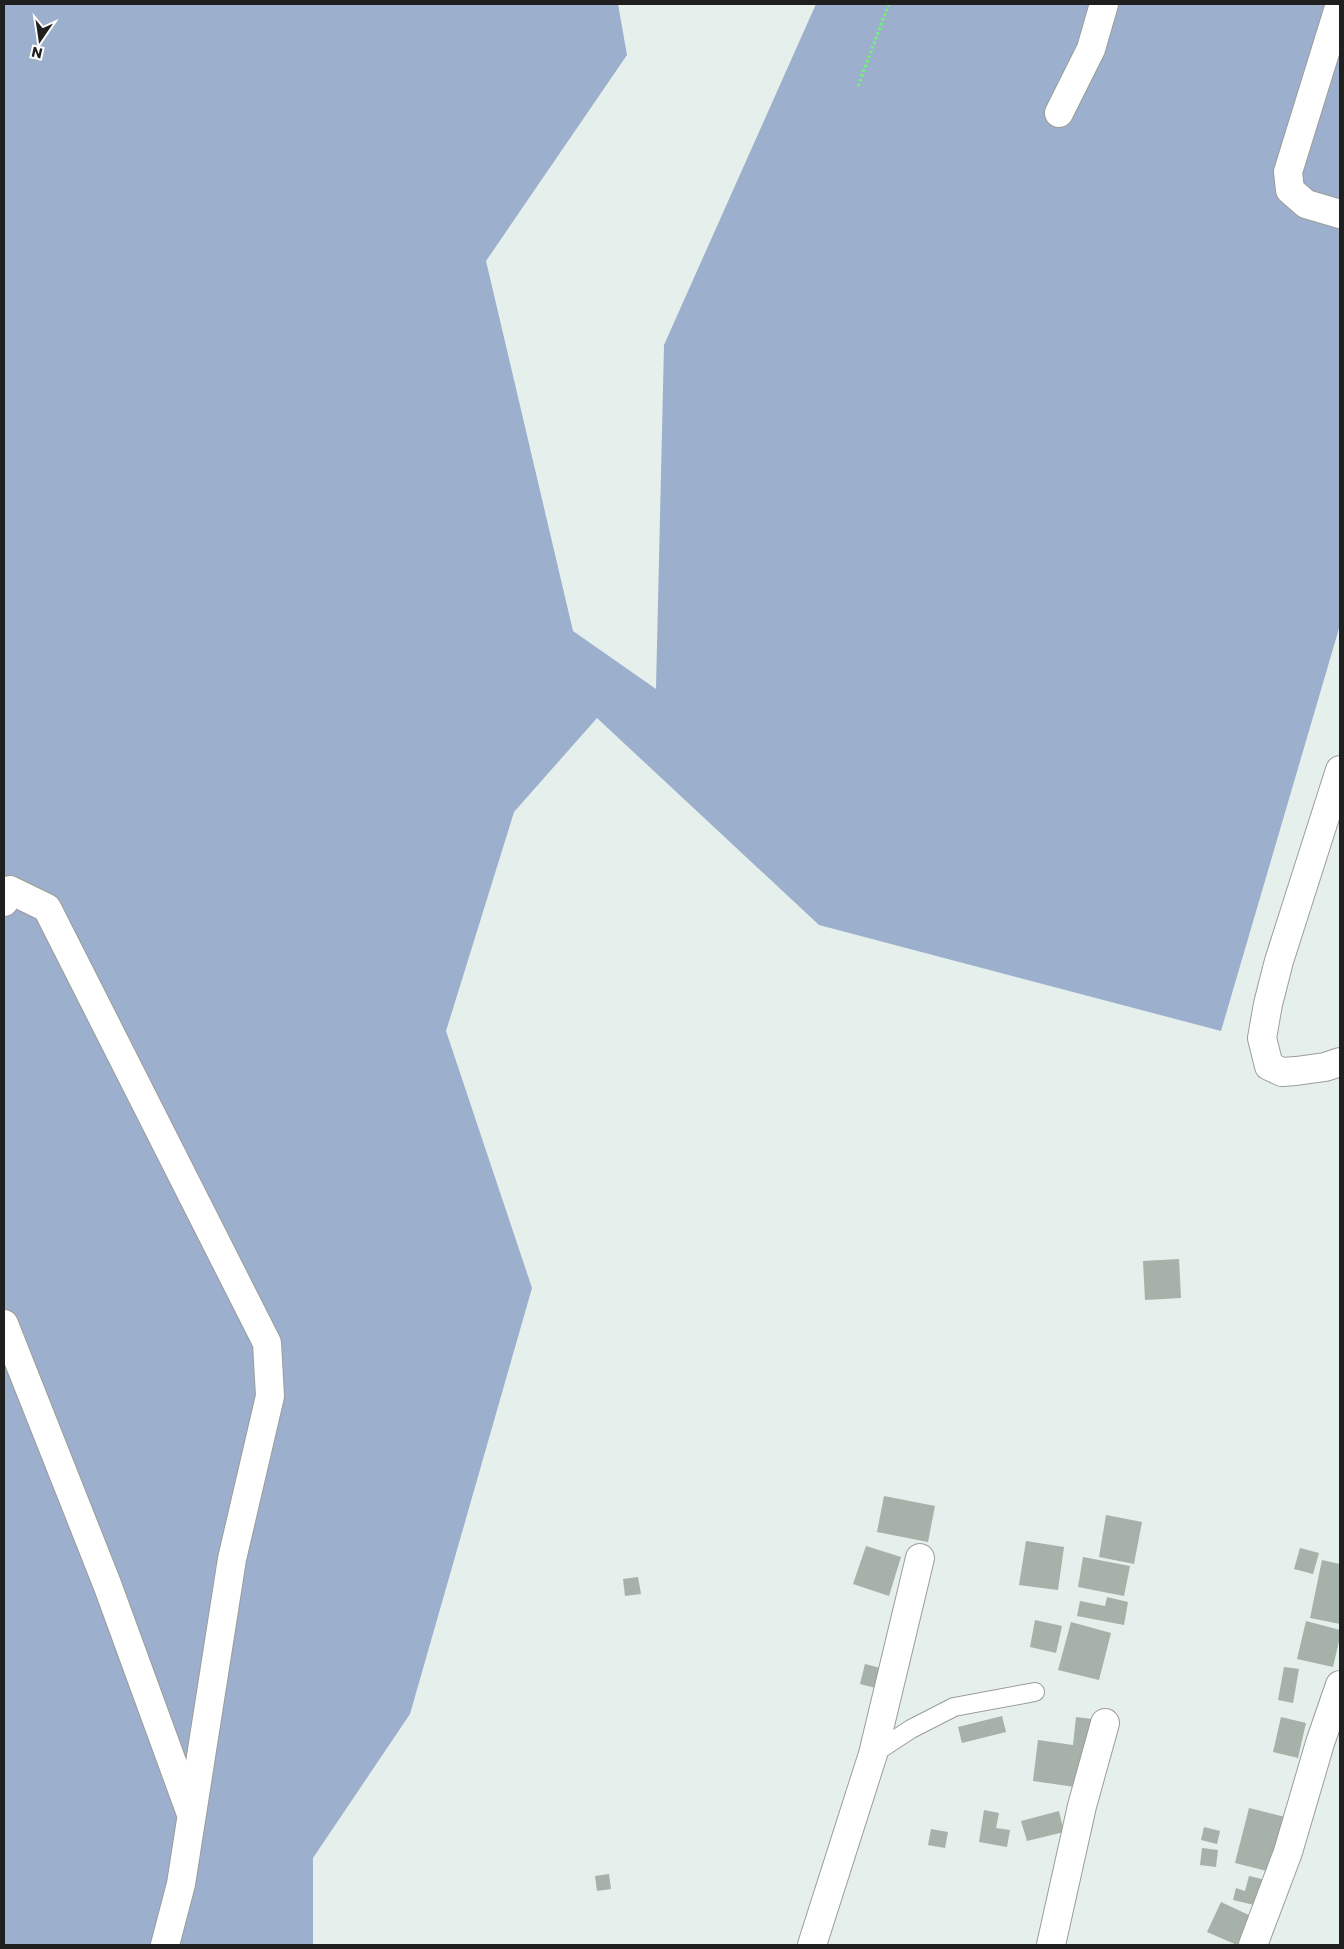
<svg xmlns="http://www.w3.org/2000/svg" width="1344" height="1949" font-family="Poppins,sans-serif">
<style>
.forest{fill:#9cafcd}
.building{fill:#a5b1a9}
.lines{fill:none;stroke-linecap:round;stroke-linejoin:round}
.lane-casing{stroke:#9c9c9c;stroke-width:20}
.street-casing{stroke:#9c9c9c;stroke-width:30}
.path{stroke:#71f471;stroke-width:3;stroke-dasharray:2.5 2.5;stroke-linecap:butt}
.lane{stroke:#fff;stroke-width:18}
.street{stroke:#fff;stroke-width:28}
</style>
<rect width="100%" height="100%" fill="#e5efeb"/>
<polygon class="forest" points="4,4 618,4 627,55 486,261 573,631 656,689 664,345 816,4 1340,4 1340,625 1221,1031 819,925 597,718 514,812 446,1031 532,1288 410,1714 313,1858 313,1945 4,1945"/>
<g class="building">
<polygon points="1179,1259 1181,1298 1145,1300 1143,1261"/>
<polygon points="884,1496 935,1506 928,1542 877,1532"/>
<polygon points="1106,1515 1142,1522 1134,1564 1099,1557"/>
<polygon points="1026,1541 1064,1547 1058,1590 1019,1585"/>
<polygon points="866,1546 901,1557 889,1596 853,1584"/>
<polygon points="1300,1548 1319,1553 1313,1574 1294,1569"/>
<polygon points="1083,1557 1130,1566 1124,1596 1078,1587"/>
<polygon points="1322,1560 1340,1564 1340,1624 1310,1618"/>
<polygon points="638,1577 641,1594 625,1596 623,1579"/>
<polygon points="1107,1597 1128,1602 1124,1625 1077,1616 1080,1601 1105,1606"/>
<polygon points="1035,1620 1062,1626 1056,1653 1030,1647"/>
<polygon points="1306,1621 1340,1630 1340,1637 1333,1667 1297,1659"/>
<polygon points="1071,1622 1111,1633 1099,1680 1058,1670"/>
<polygon points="865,1664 884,1669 880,1689 860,1684"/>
<polygon points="1284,1667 1299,1669 1293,1703 1278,1700"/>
<polygon points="1002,1716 1006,1732 962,1743 958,1727"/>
<polygon points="1076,1717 1092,1719 1075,1787 1033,1781 1038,1740 1073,1745"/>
<polygon points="1281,1717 1306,1723 1298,1758 1273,1752"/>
<polygon points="1249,1808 1289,1818 1275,1873 1235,1863"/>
<polygon points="984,1810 999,1813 996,1828 1010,1830 1007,1847 979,1842"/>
<polygon points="1059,1811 1064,1832 1027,1841 1021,1821"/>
<polygon points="1204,1827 1220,1831 1217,1844 1201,1840"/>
<polygon points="931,1829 948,1832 945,1848 928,1845"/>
<polygon points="1202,1848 1218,1850 1216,1867 1200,1865"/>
<polygon points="609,1874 611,1889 597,1891 595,1876"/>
<polygon points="1249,1876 1266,1880 1263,1897 1256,1896 1254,1905 1233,1900 1236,1888 1245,1891"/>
<polygon points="1221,1902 1251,1916 1237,1945 1207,1932"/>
</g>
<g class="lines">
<defs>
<polyline id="lane" points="873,1754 911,1729 954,1707 1035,1692"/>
<g id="street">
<polyline points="1340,4 1288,172 1290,190 1306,204 1340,214"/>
<polyline points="1059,113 1091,49 1104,4"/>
<polyline points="1340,770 1279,961 1268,1004 1262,1038 1269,1066 1282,1072 1296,1071 1325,1067 1340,1062"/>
<polyline points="4,902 10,890 47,908 267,1343 270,1396 232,1559 181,1884 165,1945"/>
<polyline points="4,1324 107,1584 191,1814"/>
<polyline points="812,1945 873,1754 920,1558"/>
<polyline points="1051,1945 1082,1806 1105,1723"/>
<polyline points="1253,1945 1288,1852 1320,1743 1340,1685"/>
</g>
</defs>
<use href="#lane" class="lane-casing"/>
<use href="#street" class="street-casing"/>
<polyline class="path" points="858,86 889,4"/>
<use href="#lane" class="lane"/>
<use href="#street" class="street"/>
</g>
<rect width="1344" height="1949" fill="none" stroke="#1f1f1f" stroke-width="10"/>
<g transform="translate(40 40) rotate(193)" stroke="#ffffff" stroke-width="4" paint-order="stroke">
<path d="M0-4L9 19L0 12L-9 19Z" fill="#1f1f1f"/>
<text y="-8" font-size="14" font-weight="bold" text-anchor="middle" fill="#1f1f1f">N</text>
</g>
</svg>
